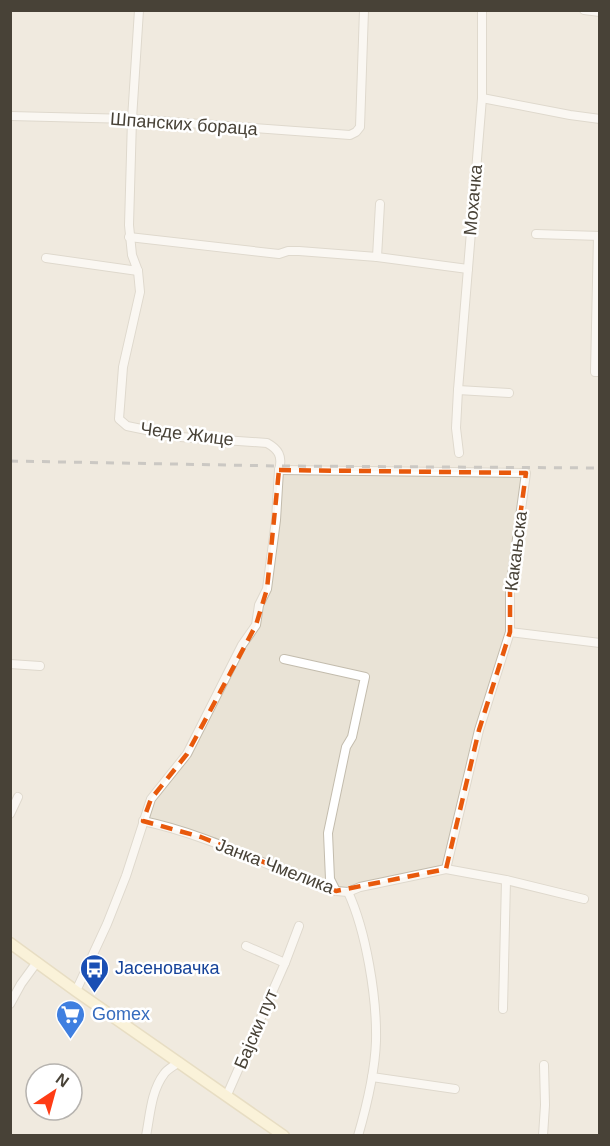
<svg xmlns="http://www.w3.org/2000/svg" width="610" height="1146" font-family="Helvetica,sans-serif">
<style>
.residential{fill:#e9e3d6;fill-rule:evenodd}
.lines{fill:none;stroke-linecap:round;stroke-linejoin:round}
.street-casing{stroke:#c3bcad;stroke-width:10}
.secondary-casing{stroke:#d6c697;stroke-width:13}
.street{stroke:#fff;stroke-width:8}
.secondary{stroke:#fff3c8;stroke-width:10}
.rail{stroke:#979797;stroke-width:3;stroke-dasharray:8 8;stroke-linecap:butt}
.marked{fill:none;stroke:#e8590c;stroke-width:4.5;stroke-dasharray:12 8;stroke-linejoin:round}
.labels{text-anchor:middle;stroke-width:5;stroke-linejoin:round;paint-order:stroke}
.street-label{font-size:18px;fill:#484237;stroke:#fff}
.transit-label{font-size:18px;fill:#164399;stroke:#fff;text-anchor:start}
.shop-label{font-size:18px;fill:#366cbe;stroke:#fff;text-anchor:start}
</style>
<rect width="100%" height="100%" fill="#f5f1e8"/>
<path class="residential" d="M10,11H599V1135H11ZM36,1074H72V1110H36Z"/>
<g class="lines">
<defs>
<g id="street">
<polyline points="584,10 600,12"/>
<polyline points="482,98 570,115 600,119"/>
<polyline points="10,116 132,119 350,135 356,132 360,127 364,10"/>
<polyline points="536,234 600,236"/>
<polyline points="598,236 595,372 600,372"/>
<polyline points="129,237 279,254 288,251 299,251 377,257 468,269"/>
<polyline points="377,257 380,204"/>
<polyline points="46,258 138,271"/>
<polyline points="458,390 509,393"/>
<polyline points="459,453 456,428 458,390 482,98 482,10"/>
<polyline points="279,470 526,473 510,590 510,632 479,730 446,869"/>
<polyline points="510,632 600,643"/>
<polyline points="284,659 365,677 352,737 346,747 328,833 330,879 336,891"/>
<polyline points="10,664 40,666"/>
<polyline points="10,814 18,797"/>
<path d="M143,821C211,835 271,869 336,891L348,892L360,887L446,869L506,880L584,899"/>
<path d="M348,892C366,931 377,997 376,1041C375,1072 367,1105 358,1136"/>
<polyline points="246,946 285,963"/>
<path d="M76,991L107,924L126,876L151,799L187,754L242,645L256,625L259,605L267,589L276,520L279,470C283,456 278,449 267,443L180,437L127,426L119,419L123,367L140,292L138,271L132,255L129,225L132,119L139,10"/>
<polyline points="10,1004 21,984 37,962"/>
<polyline points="503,1009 506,880"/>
<polyline points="372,1077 455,1089"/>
<polyline points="227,1095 285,963 299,926"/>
<path d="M146,1136C150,1116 151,1091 164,1074C167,1069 174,1066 179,1062"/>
<polyline points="543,1136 545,1105 544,1065"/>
</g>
<polyline id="secondary" points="10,943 76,991 284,1136"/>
</defs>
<use href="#street" class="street-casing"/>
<use href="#secondary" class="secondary-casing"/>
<use href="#street" class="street"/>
<use href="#secondary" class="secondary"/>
<polyline class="rail" points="10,461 280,466 600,468"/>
</g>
<path d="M0 0H610V1146H0ZM279,470L526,473L510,590V632L479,730L446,869L336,891L201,837L143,821L151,799L187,754L256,625L267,589Z" fill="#f5f1e8" fill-opacity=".55" fill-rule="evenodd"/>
<path class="marked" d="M279,470L526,473L510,590V632L479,730L446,869L336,891L201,837L143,821L151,799L187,754L256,625L267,589Z"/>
<defs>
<symbol id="bus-pin" viewBox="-11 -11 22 30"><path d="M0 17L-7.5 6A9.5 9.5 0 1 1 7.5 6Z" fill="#1a4fb4" stroke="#fff"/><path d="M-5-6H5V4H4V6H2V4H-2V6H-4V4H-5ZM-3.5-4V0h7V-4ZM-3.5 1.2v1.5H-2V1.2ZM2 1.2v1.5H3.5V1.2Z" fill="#fff"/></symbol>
<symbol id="supermarket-pin" viewBox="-11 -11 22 30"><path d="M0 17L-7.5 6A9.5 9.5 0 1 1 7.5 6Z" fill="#3f7fe0" stroke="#fff"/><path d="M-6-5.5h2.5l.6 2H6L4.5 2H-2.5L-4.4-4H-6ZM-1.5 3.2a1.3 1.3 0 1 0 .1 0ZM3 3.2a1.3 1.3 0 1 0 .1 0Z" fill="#fff"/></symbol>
</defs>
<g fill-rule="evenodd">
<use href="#bus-pin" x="78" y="952" width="33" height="45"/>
<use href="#supermarket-pin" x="54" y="998" width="33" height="45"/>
</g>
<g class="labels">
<g class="street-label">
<text transform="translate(184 124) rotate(4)" y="6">Шпанских бораца</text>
<text transform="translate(473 200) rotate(-85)" y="6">Мохачка</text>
<text transform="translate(187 434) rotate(7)" y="6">Чеде Жице</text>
<text transform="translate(516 551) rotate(-83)" y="6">Какањска</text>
<text transform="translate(275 866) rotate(21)" y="6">Јанка Чмелика</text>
<text transform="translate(256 1029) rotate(-67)" y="6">Бајски пут</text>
</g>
<g class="transit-label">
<text x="115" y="974">Јасеновачка</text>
</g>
<g class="shop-label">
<text x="92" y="1020">Gomex</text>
</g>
</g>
<rect width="610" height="1146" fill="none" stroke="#484237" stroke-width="24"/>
<g transform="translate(54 1092) rotate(36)"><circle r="28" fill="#ffffff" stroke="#b6b3af" stroke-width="1.5"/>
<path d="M0-4.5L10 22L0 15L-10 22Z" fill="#ff3c15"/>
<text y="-9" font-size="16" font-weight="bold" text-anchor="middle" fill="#484237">N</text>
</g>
</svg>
